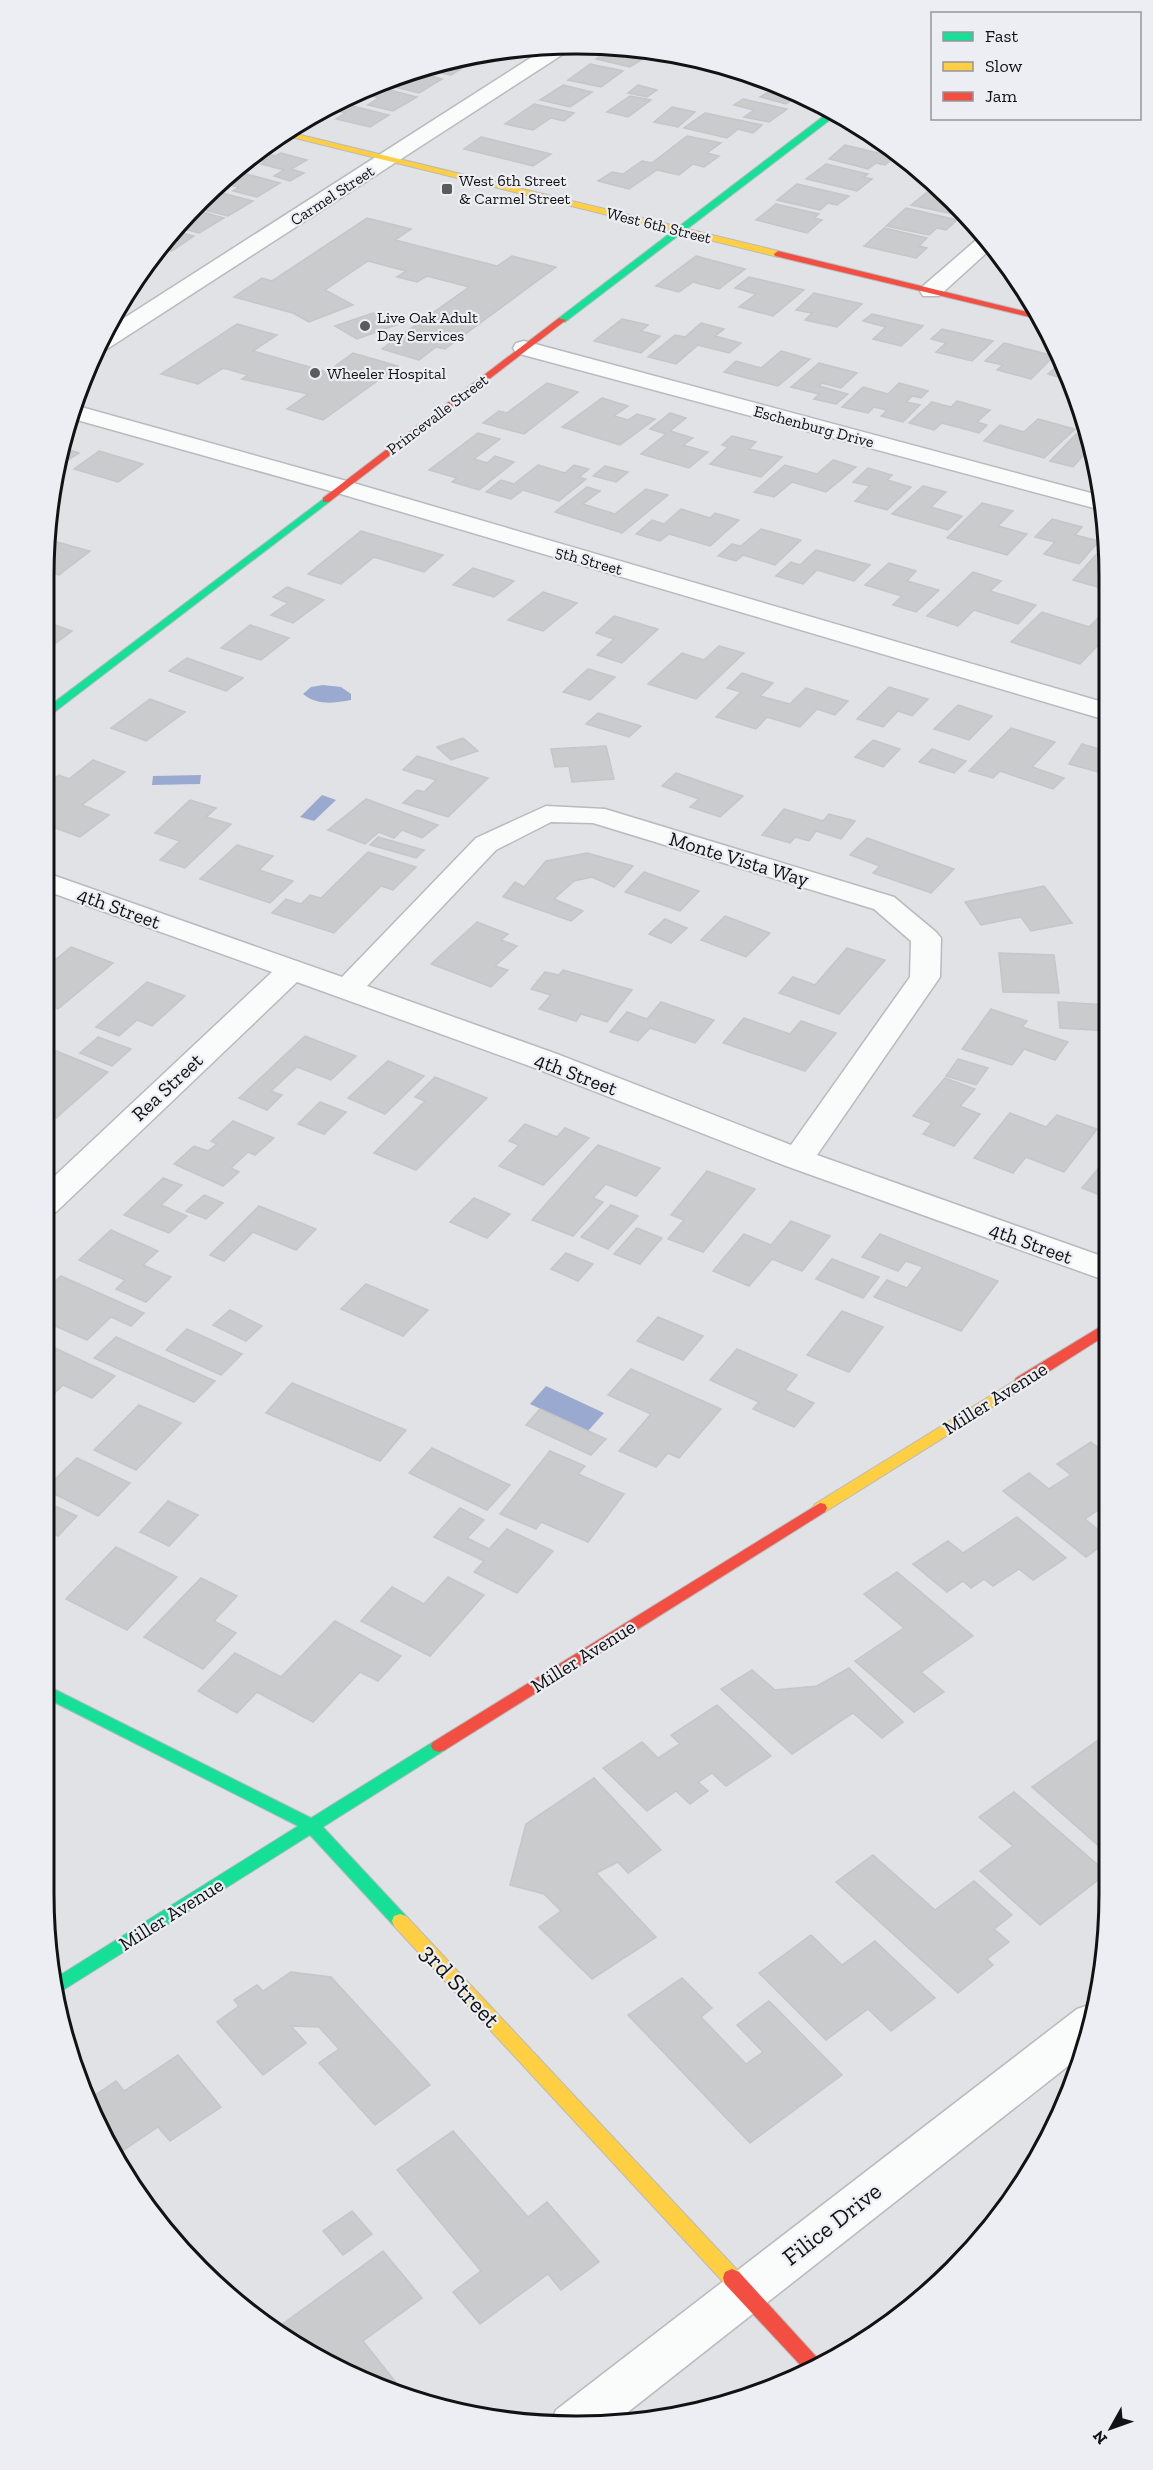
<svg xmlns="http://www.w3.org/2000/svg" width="1153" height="2470" font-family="'Zilla Slab',serif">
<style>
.water{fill:#9aa9cf}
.building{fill:#c9cbcd;stroke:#c4c6c8;stroke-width:1.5}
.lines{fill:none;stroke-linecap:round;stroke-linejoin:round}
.street-casing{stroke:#b9babd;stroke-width:3}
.fast-casing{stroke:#b9babd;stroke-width:2}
.slow-casing{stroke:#b9babd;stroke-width:2}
.jam-casing{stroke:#b9babd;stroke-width:2}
.street{fill:#fafbfb;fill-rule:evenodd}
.fast{fill:#16e098;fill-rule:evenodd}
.slow{fill:#ffcf43;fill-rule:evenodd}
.jam{fill:#f24e42;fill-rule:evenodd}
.poi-dot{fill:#5a5b5d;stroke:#eceef3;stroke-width:2}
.labels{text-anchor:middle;stroke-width:4.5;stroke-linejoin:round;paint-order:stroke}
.far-poi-label{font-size:16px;fill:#121214;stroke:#eceef3;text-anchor:start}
.far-street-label{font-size:16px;fill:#121214;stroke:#eceef3}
.street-label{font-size:20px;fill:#121214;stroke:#eceef3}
.near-street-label{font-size:24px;fill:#121214;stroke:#eceef3}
.rim{fill:none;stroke:#121214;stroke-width:3}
</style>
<rect width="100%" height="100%" fill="#e0e2e5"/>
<g class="water">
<path d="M323,685L341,687L351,694V700C334,703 318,706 303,694L311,687Z"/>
<polygon points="201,775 200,784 152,785 153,776"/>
<polygon points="322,795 336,800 314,821 300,817"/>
<polygon points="546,1386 604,1413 588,1431 530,1404"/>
</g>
<g class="building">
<polygon points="614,47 649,55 630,67 596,59"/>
<polygon points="459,58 474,61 451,75 423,69"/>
<polygon points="590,64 623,71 601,87 568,80"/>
<polygon points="419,73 442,79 419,93 395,87"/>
<polygon points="764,79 780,84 799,95 786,104 760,97 770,91 753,86"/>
<polygon points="563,85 592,92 570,107 540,100"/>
<polygon points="638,85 657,90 647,97 628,93"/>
<polygon points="378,87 417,97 393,111 368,105 379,98 366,94"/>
<polygon points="630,96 651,100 628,117 607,112"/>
<polygon points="743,99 787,109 769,122 744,117 754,110 734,105"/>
<polygon points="534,104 574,113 564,121 551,118 533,130 505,124"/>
<polygon points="348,105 389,115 370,127 336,119 345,113 338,111"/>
<polygon points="672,107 695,112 678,127 654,122"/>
<polygon points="705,113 762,125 753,133 738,129 727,138 684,128"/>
<polygon points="687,136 721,143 707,153 719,156 704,167 693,164 679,175 657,170 629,189 598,181 612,172 623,174 642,161 652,163"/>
<polygon points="481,137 551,154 533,166 464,149"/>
<polygon points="845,145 895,157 885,165 876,163 868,169 829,159"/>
<polygon points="258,151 275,156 281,153 307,160 291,169 304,173 290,181 274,176 284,170 261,164 265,162 251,158"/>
<polygon points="826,164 868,174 863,177 872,179 857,191 806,179"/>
<polygon points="246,174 280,183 257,197 233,191 239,187 229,185"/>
<polygon points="797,184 849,196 837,205 828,203 820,210 777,200"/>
<polygon points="931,189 938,190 963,216 911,205"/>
<polygon points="218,192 253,201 228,216 193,207 200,200 203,201"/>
<polygon points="776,204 819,214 814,218 822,220 807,233 756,220"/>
<polygon points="906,208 957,220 946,230 937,228 929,235 886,226"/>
<polygon points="192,209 224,218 199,233 177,227"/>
<polygon points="367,218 411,229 395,240 497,266 512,256 556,267 445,349 436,347 419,360 382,349 469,287 427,276 417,282 397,277 406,271 368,261 325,290 353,305 309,322 293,313 234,297 262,278 272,281"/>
<polygon points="884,228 927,238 919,246 927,248 916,258 864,246"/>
<polygon points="174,231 194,236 172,251 160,248"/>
<polygon points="696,256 745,269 719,289 693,282 679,292 656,286"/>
<polygon points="749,277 804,290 773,316 739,307 756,294 735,288"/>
<polygon points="814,293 862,304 837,327 805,320 812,313 796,310"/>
<polygon points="373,313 396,325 357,339 335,326"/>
<polygon points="872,314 923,326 901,346 873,339 886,327 863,321"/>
<polygon points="622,319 648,325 641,331 660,336 641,353 594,341"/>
<polygon points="701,323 724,329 715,336 741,343 729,353 698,345 676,364 648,357 675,335 685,337"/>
<polygon points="237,324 277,335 253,351 327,372 353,353 398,366 323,420 287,409 308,394 242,379 248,375 223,368 198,384 161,374"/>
<polygon points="942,329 993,341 972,361 936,352 946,343 931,339"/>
<polygon points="1004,343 1054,356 1031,379 997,370 1003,365 985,361"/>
<polygon points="781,351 810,359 778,386 724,372 736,361 761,368"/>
<polygon points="1063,361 1069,372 1071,381 1048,374"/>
<polygon points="819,363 857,373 841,388 822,383 819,386 848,394 836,404 814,399 819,394 791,387"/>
<polygon points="547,383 578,392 524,434 483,423 499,411 507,413"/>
<polygon points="899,383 928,391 921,398 912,396 906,402 920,405 903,422 881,416 887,410 874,407 868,413 842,407 863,387 888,394"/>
<polygon points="602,398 628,406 614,416 628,420 637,414 655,419 620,445 562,427"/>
<polygon points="957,401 990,410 977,422 987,425 979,433 942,423 934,430 909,423 932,402 951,407"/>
<polygon points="670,413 686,418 670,431 693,438 683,445 708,452 689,468 641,454 666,434 650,429"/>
<polygon points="1038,419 1075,429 1044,458 984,441 1000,425 1024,432"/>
<polygon points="478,433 500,439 474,459 487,463 495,456 514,462 479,490 452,482 457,478 429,470"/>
<polygon points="1076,434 1086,437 1090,452 1087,451 1073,467 1050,461"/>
<polygon points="732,436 756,442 749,449 782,457 761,477 710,464 728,447 722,445"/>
<polygon points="61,447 79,453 59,466 56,465"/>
<polygon points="99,451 143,464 118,482 74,469"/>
<polygon points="833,460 856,467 826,492 792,482 774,497 754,492 785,465 817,474"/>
<polygon points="538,465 565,473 574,465 589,469 579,477 586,479 559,501 523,490 511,499 486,492 501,480 514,484"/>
<polygon points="605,466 628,472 616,482 593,476"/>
<polygon points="868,468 892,475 887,480 911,487 887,510 855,501 870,486 853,482"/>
<polygon points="923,486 946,492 931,507 962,516 948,530 892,514"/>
<polygon points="587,487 600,491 583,504 615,514 646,489 668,495 622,533 555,512"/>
<polygon points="982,503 1013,511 998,526 1027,534 1007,555 947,538"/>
<polygon points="681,509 710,518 715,513 739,520 710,546 669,534 660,541 636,534 652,520 664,524"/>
<polygon points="1052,519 1082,527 1075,535 1099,541 1079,564 1044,554 1055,542 1035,537"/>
<polygon points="761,529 801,540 775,565 743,555 736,561 718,556 732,544 741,546"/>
<polygon points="361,531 443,555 424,572 374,557 341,584 308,574"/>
<polygon points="57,542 90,551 59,575 44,571 46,549"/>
<polygon points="1105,545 1105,584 1101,588 1073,580"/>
<polygon points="816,550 870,565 854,581 817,570 803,584 776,576 791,562 800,565"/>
<polygon points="889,563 916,571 907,581 939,590 916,612 893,605 902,596 865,585"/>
<polygon points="473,568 514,581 494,597 453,585"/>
<polygon points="973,572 1001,581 990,591 1036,605 1018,624 974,610 958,626 927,616"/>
<polygon points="287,587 324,600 293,623 271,615 288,603 273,597"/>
<polygon points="543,592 577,603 543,631 508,620"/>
<polygon points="1105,611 1105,642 1102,641 1080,664 1011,642 1042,612 1089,627"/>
<polygon points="614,616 658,629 622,663 597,655 614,639 596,633"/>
<polygon points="44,621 72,631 44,652"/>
<polygon points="250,625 289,638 261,660 221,648"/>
<polygon points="719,646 744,653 696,699 648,684 682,653 704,660"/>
<polygon points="187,658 243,678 226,691 169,671"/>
<polygon points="588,669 615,677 590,700 563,692"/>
<polygon points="742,673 773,683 760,696 790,704 806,688 848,701 835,715 817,709 800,727 767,717 756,729 716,717 741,692 727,688"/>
<polygon points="889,687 928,699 912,716 898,711 883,727 857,719"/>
<polygon points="150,699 185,712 146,741 111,728"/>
<polygon points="958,705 992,716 969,740 934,729"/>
<polygon points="598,713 641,726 629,737 586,724"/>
<polygon points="1011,728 1055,742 1032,767 1064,778 1053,789 1000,771 993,778 969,771"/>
<polygon points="463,738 478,751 451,760 437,747"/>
<polygon points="873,740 900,749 883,767 855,757"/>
<polygon points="1082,744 1106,751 1106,774 1069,764"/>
<polygon points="606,746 614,779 572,782 569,766 555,767 551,749"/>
<polygon points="932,749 966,761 954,773 919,762"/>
<polygon points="417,756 488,778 448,817 403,803 417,790 424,792 436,780 403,770"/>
<polygon points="93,760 125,772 82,805 109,815 80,837 44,824 44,786 59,775 69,779"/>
<polygon points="676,773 743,796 720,817 690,807 699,799 662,786"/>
<polygon points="366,799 438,825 422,838 402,830 394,838 379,832 365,844 328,830"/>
<polygon points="190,800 216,808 206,817 231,824 185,868 160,860 180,841 155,833"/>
<polygon points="784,809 823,821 829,814 855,821 841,839 816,831 809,841 795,837 790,843 762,835"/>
<polygon points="378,837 424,850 416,858 370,845"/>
<polygon points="867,838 954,869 931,893 873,873 880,866 850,855"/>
<polygon points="237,845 273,856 259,870 293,881 270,903 200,879"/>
<polygon points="368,852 416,867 393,890 381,886 334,933 272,913 286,899 301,904 310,895 321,898"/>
<polygon points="587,853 633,866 614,887 592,877 574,881 554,899 583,911 571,921 503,897 515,882 524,887 546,861"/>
<polygon points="644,872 699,891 680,911 625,892"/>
<polygon points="1044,886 1072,923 1031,931 1021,917 981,925 965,902"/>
<polygon points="725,916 770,933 746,957 701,940"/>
<polygon points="665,919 687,928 671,943 649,934"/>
<polygon points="477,922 508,934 501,940 517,946 495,966 508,970 491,987 431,964"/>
<polygon points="71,947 113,963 58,1009 44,1003 44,969"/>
<polygon points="847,948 885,960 839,1014 779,993 793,977 815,985"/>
<polygon points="999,953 1054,955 1059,993 1003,992"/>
<polygon points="563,970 632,990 607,1022 581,1014 576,1021 539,1009 551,995 531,989 545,972 559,975"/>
<polygon points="147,982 185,996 152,1026 137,1020 119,1036 96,1027"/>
<polygon points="661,1002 714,1020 695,1043 650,1028 638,1041 610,1032 627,1012 647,1019"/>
<polygon points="1058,1002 1107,1005 1107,1031 1060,1028"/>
<polygon points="991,1009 1027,1021 1022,1027 1068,1042 1055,1060 1024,1049 1012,1065 962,1049"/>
<polygon points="744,1018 790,1034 801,1021 836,1033 805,1071 723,1043"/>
<polygon points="305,1036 356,1056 331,1080 297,1067 271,1091 282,1095 267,1110 239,1098"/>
<polygon points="98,1037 131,1049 112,1066 80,1053"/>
<polygon points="44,1046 108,1072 56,1118 44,1112"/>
<polygon points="958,1059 988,1068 976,1085 946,1076"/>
<polygon points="388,1061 424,1076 385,1114 348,1098"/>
<polygon points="435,1077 487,1098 416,1170 374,1153 425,1101 415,1097"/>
<polygon points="945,1078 975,1089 960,1106 980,1114 954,1146 923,1134 932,1123 913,1116"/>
<polygon points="320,1102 346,1112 324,1134 298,1124"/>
<polygon points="1010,1113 1046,1127 1057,1115 1097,1129 1064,1172 1026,1157 1013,1173 974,1158"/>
<polygon points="233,1121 274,1138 255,1155 248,1152 231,1168 239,1172 223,1186 174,1164 194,1146 208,1151 217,1144 211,1141"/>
<polygon points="525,1124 557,1137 565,1128 589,1138 543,1185 499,1166 519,1145 509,1141"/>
<polygon points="598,1145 660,1168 636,1196 606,1184 593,1198 603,1202 573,1236 532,1220"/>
<polygon points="1107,1158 1107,1198 1082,1188"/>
<polygon points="707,1171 755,1189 703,1252 668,1239 684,1220 671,1215"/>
<polygon points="163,1178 182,1185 161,1205 187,1216 169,1233 124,1215"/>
<polygon points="204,1195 223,1203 206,1219 186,1211"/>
<polygon points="474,1198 510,1214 487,1238 450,1222"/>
<polygon points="611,1205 638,1216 608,1249 581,1237"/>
<polygon points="259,1206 316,1229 296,1250 253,1232 224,1261 210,1255"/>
<polygon points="791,1221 830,1236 802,1271 772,1259 749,1286 713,1271 744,1234 771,1245"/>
<polygon points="637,1228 662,1238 640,1264 614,1254"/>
<polygon points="111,1230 158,1251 143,1265 171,1277 146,1302 116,1289 125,1280 79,1260"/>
<polygon points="880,1234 998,1281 961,1331 874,1297 887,1280 907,1288 923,1267 906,1261 898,1271 862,1257"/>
<polygon points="566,1253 593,1264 578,1281 551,1269"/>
<polygon points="832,1259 879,1277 863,1298 816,1279"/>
<polygon points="61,1276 144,1313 131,1326 111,1317 87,1340 44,1321 44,1292"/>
<polygon points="366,1284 428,1310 403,1336 341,1309"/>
<polygon points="230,1310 262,1326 246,1341 213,1325"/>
<polygon points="842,1311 883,1327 849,1372 807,1355"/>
<polygon points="658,1317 703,1336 683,1360 637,1341"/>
<polygon points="187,1329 242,1354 221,1375 166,1350"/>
<polygon points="116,1337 215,1381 194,1402 94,1358"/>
<polygon points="44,1343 115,1376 92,1398 63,1385 44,1403"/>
<polygon points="737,1349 797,1375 785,1390 814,1403 794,1427 753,1409 759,1402 710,1380"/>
<polygon points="631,1369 721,1409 679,1458 668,1453 656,1467 619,1451 651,1414 608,1395"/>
<polygon points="292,1383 406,1430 380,1461 266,1413"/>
<polygon points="139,1405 181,1423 136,1470 94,1450"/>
<polygon points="540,1409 588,1431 606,1439 591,1455 526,1425"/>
<polygon points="1091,1442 1108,1455 1108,1480 1100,1486 1108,1493 1108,1503 1085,1519 1108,1538 1108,1541 1086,1557 1003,1491 1029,1473 1049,1489 1071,1475 1057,1464"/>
<polygon points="432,1448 510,1485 487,1510 409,1473"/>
<polygon points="550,1451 585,1466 578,1474 624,1494 588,1542 541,1522 536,1529 500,1514"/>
<polygon points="77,1458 130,1483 98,1516 45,1489"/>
<polygon points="44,1501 77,1516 58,1536 44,1529"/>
<polygon points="168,1501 198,1515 169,1546 140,1532"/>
<polygon points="460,1508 484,1520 467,1538 489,1549 507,1529 553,1551 517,1593 474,1572 484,1561 434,1537"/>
<polygon points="1017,1517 1066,1558 1033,1580 1019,1569 993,1586 984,1579 971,1588 963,1581 947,1592 913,1564 948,1541 963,1553"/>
<polygon points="116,1547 177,1577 127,1630 66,1599"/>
<polygon points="897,1572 973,1636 921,1672 944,1692 914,1712 855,1661 904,1628 864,1594"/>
<polygon points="448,1577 484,1595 430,1656 361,1621 392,1587 424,1604"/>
<polygon points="201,1578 237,1596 214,1621 236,1633 203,1669 144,1637"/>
<polygon points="335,1621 401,1656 378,1681 360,1672 313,1722 257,1692 237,1713 198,1691 235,1653 281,1677"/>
<polygon points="849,1668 903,1722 882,1738 853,1713 792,1754 721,1689 752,1670 775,1690 817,1686"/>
<polygon points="717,1705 771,1756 726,1786 712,1773 698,1782 708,1791 690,1804 676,1791 647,1811 603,1768 642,1742 658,1758 680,1744 671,1735"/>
<polygon points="1104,1736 1109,1740 1109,1855 1032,1787"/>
<polygon points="594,1778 661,1850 628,1873 618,1862 596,1873 656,1937 592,1979 539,1927 561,1911 544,1894 510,1885 526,1824"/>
<polygon points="1014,1792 1107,1873 1040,1925 980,1871 1013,1846 979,1817"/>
<polygon points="873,1855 935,1910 974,1881 1012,1915 994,1929 1009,1942 987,1959 993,1965 958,1993 836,1882"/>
<polygon points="811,1935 842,1965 875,1941 935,1998 891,2031 868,2009 826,2040 759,1973"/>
<polygon points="291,1972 331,1977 430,2085 375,2125 319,2063 339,2049 319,2027 291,2026 306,2043 263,2075 217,2022 239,2006 234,2000 257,1985 263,1991"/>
<polygon points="682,1978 712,2008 701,2017 746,2064 763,2052 737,2025 769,2001 842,2075 750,2143 628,2015"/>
<polygon points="178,2055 221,2107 170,2141 158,2127 115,2156 88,2100 116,2081 124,2091"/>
<polygon points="453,2131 528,2217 547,2202 599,2262 561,2290 548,2274 480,2324 453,2292 481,2271 397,2170"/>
<polygon points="352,2211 372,2234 343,2255 323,2231"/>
<polygon points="383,2251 422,2298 363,2341 402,2390 310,2355 277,2328"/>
</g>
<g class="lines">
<defs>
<g id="street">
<polygon points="573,44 571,49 107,349 96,350 107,329 549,46"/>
<polygon points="982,235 994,246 939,296 923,296 920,291 923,286"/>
<polygon points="524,341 1102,496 1105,511 516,353 513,348 516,343"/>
<polygon points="74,405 350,482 1106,703 1106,720 334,492 70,418"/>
<path d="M546,806L605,809L894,897L936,932L941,938L940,977L817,1155L1107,1258V1281L786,1166L535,1068L297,982L56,1212L44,1215V1186L272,972L44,890V872L342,977L476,838ZM551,822L593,823L874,909L911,941L910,977L791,1145L557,1054L367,986L496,850Z"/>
<polygon points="1092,2004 1097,2005 1082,2055 614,2423 576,2426 550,2424 556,2410 1077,2009"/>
</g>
<g id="fast">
<polygon points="829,112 835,116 565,322 559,322 559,318"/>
<polygon points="326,497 331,500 329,502 48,717 44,718 44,710"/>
<polygon points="44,1684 311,1818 433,1742 439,1740 445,1742 447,1746 445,1750 323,1827 406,1916 408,1921 406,1926 400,1928 394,1926 310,1835 60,1992 57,1977 298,1826 44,1697"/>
</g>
<g id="slow">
<polygon points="284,131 778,251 782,254 778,257 279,134"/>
<polygon points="1021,1377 1026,1378 1028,1382 1026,1386 825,1512 815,1512 813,1508 815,1504"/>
<polygon points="400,1914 406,1916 739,2272 741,2278 739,2284 732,2287 725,2284 394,1926 392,1921 394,1916"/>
</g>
<g id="jam">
<polygon points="778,251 1035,314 1038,319 775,256 774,254"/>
<polygon points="559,318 566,320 329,502 323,502 323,498"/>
<polygon points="1108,1322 1108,1334 1026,1386 1016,1386 1014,1382 1016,1378"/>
<polygon points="820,1503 825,1504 827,1508 825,1512 445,1750 439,1752 433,1750 431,1746 433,1742"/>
<polygon points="732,2269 739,2272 822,2363 805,2370 725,2284 723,2278 725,2272"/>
</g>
</defs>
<use href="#street" class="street-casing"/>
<use href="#fast" class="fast-casing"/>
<use href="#slow" class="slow-casing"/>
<use href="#jam" class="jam-casing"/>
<use href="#street" class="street"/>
<use href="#fast" class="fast"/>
<use href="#slow" class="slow"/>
<use href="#jam" class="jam"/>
</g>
<g class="poi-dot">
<rect x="441" y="183" width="12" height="12" rx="3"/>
<circle cx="365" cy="326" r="6"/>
<circle cx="315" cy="373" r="6"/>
</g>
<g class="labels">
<g class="far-poi-label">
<text x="459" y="186">West 6th Street<tspan x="459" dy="18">&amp; Carmel Street</tspan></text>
<text x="377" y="323">Live Oak Adult<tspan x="377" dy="18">Day Services</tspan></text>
<text x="327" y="379">Wheeler Hospital</text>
</g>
<g class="far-street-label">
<text transform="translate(332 195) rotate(-33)" y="6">Carmel Street</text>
<text transform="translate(659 225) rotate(14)" y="6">West 6th Street</text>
<text transform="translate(437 414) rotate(-37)" y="6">Princevalle Street</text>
<text transform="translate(814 426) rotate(15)" y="6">Eschenburg Drive</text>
<text transform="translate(589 560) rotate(16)" y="6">5th Street</text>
</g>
<g class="street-label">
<text transform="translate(739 859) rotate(17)" y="7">Monte Vista Way</text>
<text transform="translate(119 908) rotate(20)" y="7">4th Street</text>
<text transform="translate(576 1074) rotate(21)" y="7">4th Street</text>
<text transform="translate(167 1087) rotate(-43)" y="7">Rea Street</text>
<text transform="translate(1031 1243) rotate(20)" y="7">4th Street</text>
<text transform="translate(995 1398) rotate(-32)" y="7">Miller Avenue</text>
<text transform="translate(583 1656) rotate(-32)" y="7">Miller Avenue</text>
<text transform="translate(171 1914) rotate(-32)" y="7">Miller Avenue</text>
</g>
<g class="near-street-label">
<text transform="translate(460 1986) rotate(47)" y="8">3rd Street</text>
<text transform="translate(832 2224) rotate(-38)" y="8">Filice Drive</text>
</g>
</g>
<path d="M0 0H1153V2470H0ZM576 54H577A522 522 0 0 1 1099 576V1894A522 522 0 0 1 577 2416H576A522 522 0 0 1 54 1894V576A522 522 0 0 1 576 54Z" fill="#eceef3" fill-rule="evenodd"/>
<path class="rim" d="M576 54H577A522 522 0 0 1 1099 576V1894A522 522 0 0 1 577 2416H576A522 522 0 0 1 54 1894V576A522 522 0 0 1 576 54Z"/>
<rect x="931" y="12" width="210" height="108" fill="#eceef3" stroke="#95969a" stroke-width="1.5"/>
<rect x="943" y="32" width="30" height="9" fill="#16e098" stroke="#95969a" stroke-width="1.5"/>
<text x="985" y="42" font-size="18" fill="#121214">Fast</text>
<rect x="943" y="62" width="30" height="9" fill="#ffcf43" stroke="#95969a" stroke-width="1.5"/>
<text x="985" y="72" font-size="18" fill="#121214">Slow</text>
<rect x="943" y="92" width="30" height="9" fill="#f24e42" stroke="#95969a" stroke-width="1.5"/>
<text x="985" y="102" font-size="18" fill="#121214">Jam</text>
<g transform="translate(1111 2428) rotate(230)" stroke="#eceef3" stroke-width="4.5" paint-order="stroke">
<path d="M0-4.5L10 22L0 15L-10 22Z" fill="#121214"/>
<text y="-9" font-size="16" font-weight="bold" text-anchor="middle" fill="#121214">N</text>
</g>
</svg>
